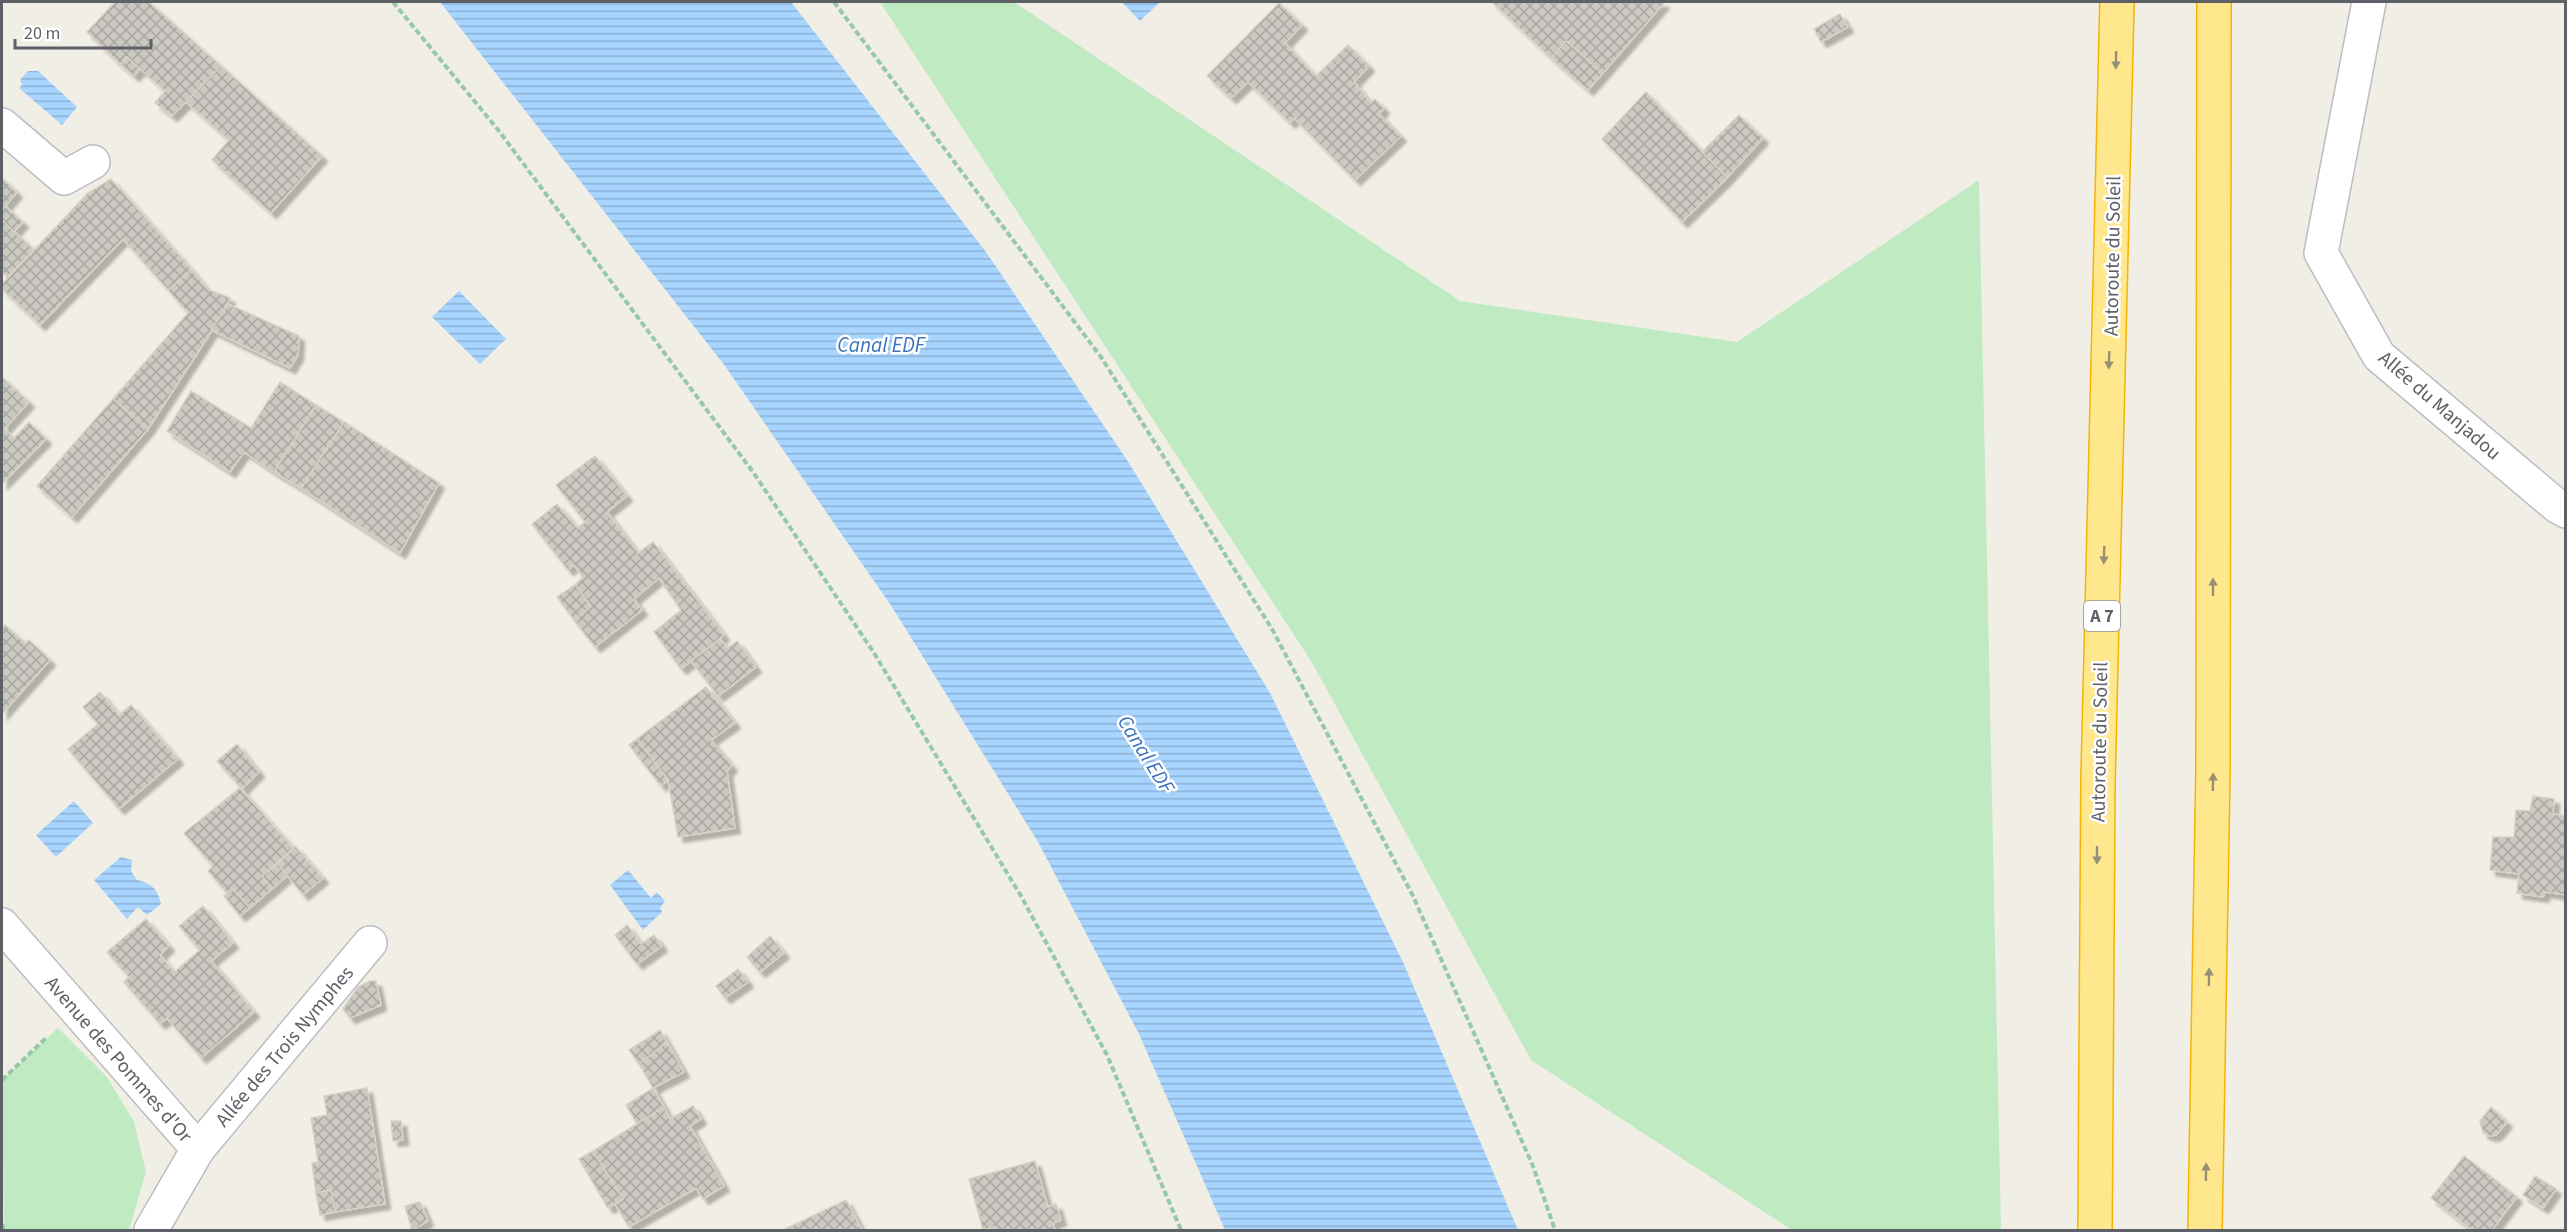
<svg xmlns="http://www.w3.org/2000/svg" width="2567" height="1232" font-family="'Source Sans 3',sans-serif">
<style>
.grass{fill:#c0eac2}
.water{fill:url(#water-rules)}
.building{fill:url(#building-cross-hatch);stroke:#d6d1c3;stroke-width:1.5;filter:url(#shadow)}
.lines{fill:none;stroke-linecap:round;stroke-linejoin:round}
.street-casing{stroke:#babdc2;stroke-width:36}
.highway-casing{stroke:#f6b400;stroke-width:36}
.path{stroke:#97c9a8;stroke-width:4;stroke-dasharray:6 3;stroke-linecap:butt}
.street{stroke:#fff;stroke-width:33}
.highway{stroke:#ffe78e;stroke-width:33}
.oneway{fill:#969075}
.labels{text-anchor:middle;stroke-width:5;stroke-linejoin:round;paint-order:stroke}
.shield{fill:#fff;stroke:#8e9095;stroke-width:1.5}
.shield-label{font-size:18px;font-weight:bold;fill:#5d6167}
.street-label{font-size:20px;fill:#5d6167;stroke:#fff}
.water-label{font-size:21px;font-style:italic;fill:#3a72bb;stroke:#fff}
</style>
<defs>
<pattern id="water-rules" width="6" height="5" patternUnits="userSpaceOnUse" patternTransform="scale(1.5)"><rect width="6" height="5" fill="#a7d5ff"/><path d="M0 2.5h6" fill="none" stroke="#8bb0d2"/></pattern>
<pattern id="building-cross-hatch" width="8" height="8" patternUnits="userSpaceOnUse" patternTransform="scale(1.5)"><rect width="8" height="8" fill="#ccc9c2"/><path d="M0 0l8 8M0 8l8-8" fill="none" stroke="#a9a7a1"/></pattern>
<filter id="shadow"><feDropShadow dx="5.5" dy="5.5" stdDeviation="1.5" flood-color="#0004"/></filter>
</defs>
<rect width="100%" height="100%" fill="#f1efe5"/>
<g class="grass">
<polygon points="880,2 1014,2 1460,301 1737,342 1979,180 2001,1230 1792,1230 1531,1060 1311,661"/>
<polygon points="58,1028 107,1077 134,1122 146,1172 129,1230 4,1230 2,1080"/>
</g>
<g class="water">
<polygon points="440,2 791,2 986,252 1129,463 1270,693 1403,962 1518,1230 1225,1230 1139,1034 1038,842 892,607 725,366"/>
<polygon points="1122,2 1160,2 1140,21"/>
<polygon points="28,71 38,71 77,107 62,125 19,88 22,85 20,80"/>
<polygon points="459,291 506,339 480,364 432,317"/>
<polygon points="74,801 93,823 56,857 36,835"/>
<path d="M121,857L132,860L131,871L137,880C151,883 158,889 161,904L147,915L138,907L127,919L94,880Z"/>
<polygon points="628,870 651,898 657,892 665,901 660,908 662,912 643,930 610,885"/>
</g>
<g class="building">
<polygon points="115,2 149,2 221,66 172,116 155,103 165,91 127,57 121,65 87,32"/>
<polygon points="1492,2 1662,2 1664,3 1603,73 1566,41 1551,58"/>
<polygon points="1279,3 1302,25 1285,43 1316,76 1348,45 1369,66 1354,82 1371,103 1375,99 1384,108 1379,114 1401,136 1355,180 1294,118 1290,123 1248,82 1231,98 1207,76"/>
<polygon points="1840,14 1848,27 1821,42 1814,29"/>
<polygon points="1566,41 1603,73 1588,90 1551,58"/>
<polygon points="127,57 140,69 134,76 121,65"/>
<polygon points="221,66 322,156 271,213 212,160 229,140 186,102"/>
<polygon points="1646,92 1727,178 1682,222 1602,139"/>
<polygon points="1739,115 1763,138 1727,178 1702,152"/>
<polygon points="2,178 17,192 2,210"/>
<polygon points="111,179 192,270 168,290 123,239 40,325 2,289 2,284 88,193"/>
<polygon points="5,206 23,222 14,232 2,220 2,210"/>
<polygon points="2,220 34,250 7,277 2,272"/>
<polygon points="192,270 207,289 230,298 217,323 148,429 113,399 188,313 168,290"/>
<polygon points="228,304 299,336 298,355 290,368 211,330"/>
<polygon points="2,377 29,402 4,429 14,438 29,422 46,439 2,484"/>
<polygon points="280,382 316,405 274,472 244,452 230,472 167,431 191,391 251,428"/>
<polygon points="113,399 148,429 72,517 37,486"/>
<polygon points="316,405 344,422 301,488 274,472"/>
<polygon points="344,422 439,483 400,553 301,488"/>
<polygon points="595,456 627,496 607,512 638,553 653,542 724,635 681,669 654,632 681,610 659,578 634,599 642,610 595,647 574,620 591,606 575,585 583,577 574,565 568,570 532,524 557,504 577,528 585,522 556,485"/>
<polygon points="575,585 591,606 574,620 557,597"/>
<polygon points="5,625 25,643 29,640 50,660 2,714 2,629"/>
<polygon points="720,639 728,648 737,641 756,667 718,696 691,661"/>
<polygon points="706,687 735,723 711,740 732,766 727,771 735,828 678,837 668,780 637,739"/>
<polygon points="100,692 119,715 131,705 178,759 119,809 68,749 98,724 83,707"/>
<polygon points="637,739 668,780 661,786 629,745"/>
<polygon points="237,744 259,772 242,789 217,761"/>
<polygon points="240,788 293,848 262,876 272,889 250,908 233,889 227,893 208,871 213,866 184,833"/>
<polygon points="2533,796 2554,799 2553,814 2566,816 2566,895 2545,892 2543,897 2517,893 2519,874 2490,870 2493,837 2514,837 2516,810 2530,811"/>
<polygon points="295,846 323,878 303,895 278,864"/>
<polygon points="278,864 287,876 272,889 262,876"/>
<polygon points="233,889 250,908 240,916 224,896"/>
<polygon points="203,906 233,943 211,961 254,1012 201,1058 167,1018 160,1024 124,982 129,977 107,952 146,919 169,946 160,955 174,972 200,950 179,926"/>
<polygon points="627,925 641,944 654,935 662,946 637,964 615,935"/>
<polygon points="770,936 784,953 760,972 747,957"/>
<polygon points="738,969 748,982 725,998 716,986"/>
<polygon points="370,981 376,981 381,1005 350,1018 343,1009 358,987"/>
<polygon points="660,1030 667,1042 639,1064 629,1050"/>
<polygon points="667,1042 684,1072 653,1088 639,1064"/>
<polygon points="367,1088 385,1204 335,1212 331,1190 316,1193 312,1163 318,1162 311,1118 327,1115 324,1096"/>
<polygon points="653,1088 664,1107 637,1124 626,1105"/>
<polygon points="693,1106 701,1119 690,1126 724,1186 703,1199 696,1188 629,1227 615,1204 623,1199 593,1151 664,1107 670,1119"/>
<polygon points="2491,1107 2507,1122 2496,1135 2490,1136 2483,1133 2480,1121"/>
<polygon points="391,1121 401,1121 403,1140 393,1141"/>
<polygon points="593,1151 623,1199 608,1208 579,1159"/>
<polygon points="2464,1156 2517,1197 2492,1230 2472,1230 2431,1198"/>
<polygon points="1035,1161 1048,1207 1056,1204 1061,1220 1053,1223 1055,1230 996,1230 995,1227 983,1230 969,1179"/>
<polygon points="2535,1176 2556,1189 2543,1208 2523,1195"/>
<polygon points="331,1190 335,1212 320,1215 316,1193"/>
<polygon points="846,1200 862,1230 785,1230 785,1229"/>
<polygon points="420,1202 428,1221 412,1230 405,1206"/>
</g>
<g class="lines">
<defs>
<g id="street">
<polyline points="2369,2 2321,253 2379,356 2557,506 2566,511"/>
<polyline points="2,125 64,178 93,162"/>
<polyline points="2,925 198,1149 151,1230"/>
<polyline points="198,1149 370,943"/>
</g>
<g id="highway">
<polyline points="2095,1230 2098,780 2117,2"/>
<polyline points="2205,1230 2213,769 2214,2"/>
</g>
</defs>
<use href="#street" class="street-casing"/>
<use href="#highway" class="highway-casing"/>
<g class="path">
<polyline points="393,2 499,131 753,472 874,653 1021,896 1107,1055 1181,1230"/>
<polyline points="834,2 1101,357 1272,629 1413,896 1533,1166 1555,1230"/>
<polyline points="2,1080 46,1038"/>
<polyline points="2,1224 4,1230"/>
</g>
<use href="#street" class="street"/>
<use href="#highway" class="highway"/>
</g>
<defs><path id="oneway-solid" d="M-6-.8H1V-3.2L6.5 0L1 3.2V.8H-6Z" transform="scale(1.5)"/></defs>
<g class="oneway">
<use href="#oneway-solid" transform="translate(2116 60) rotate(91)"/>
<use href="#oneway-solid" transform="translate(2109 360) rotate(92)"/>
<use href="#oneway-solid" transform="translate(2104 555) rotate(92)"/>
<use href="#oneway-solid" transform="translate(2213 587) rotate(-90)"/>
<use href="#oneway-solid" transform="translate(2213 782) rotate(-89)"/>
<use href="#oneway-solid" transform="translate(2097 855) rotate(90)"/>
<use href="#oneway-solid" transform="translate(2209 977) rotate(-89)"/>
<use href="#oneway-solid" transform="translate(2206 1172) rotate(-89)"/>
</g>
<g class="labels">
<rect class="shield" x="2084" y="601" width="36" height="30" rx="4.5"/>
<g class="shield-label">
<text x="2102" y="622">A 7</text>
</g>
<g class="street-label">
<text transform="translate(2112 256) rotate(-89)" y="7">Autoroute du Soleil</text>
<text transform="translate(2440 405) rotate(41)" y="7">Allée du Manjadou</text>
<text transform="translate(2099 742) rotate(-89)" y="7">Autoroute du Soleil</text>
<text transform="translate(284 1046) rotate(-50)" y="7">Allée des Trois Nymphes</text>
<text transform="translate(119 1059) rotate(49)" y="7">Avenue des Pommes d'Or</text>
</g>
<g class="water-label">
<text x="881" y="352">Canal EDF</text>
<text transform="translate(1146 754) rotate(58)" y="7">Canal EDF</text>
</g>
</g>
<rect width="2567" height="1232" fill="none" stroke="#5d6167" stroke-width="6"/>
<path d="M15 39v9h136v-9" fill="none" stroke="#5d6167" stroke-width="3"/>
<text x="24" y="39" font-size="18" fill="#5d6167" stroke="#ffffff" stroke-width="4.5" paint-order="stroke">20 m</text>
</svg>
